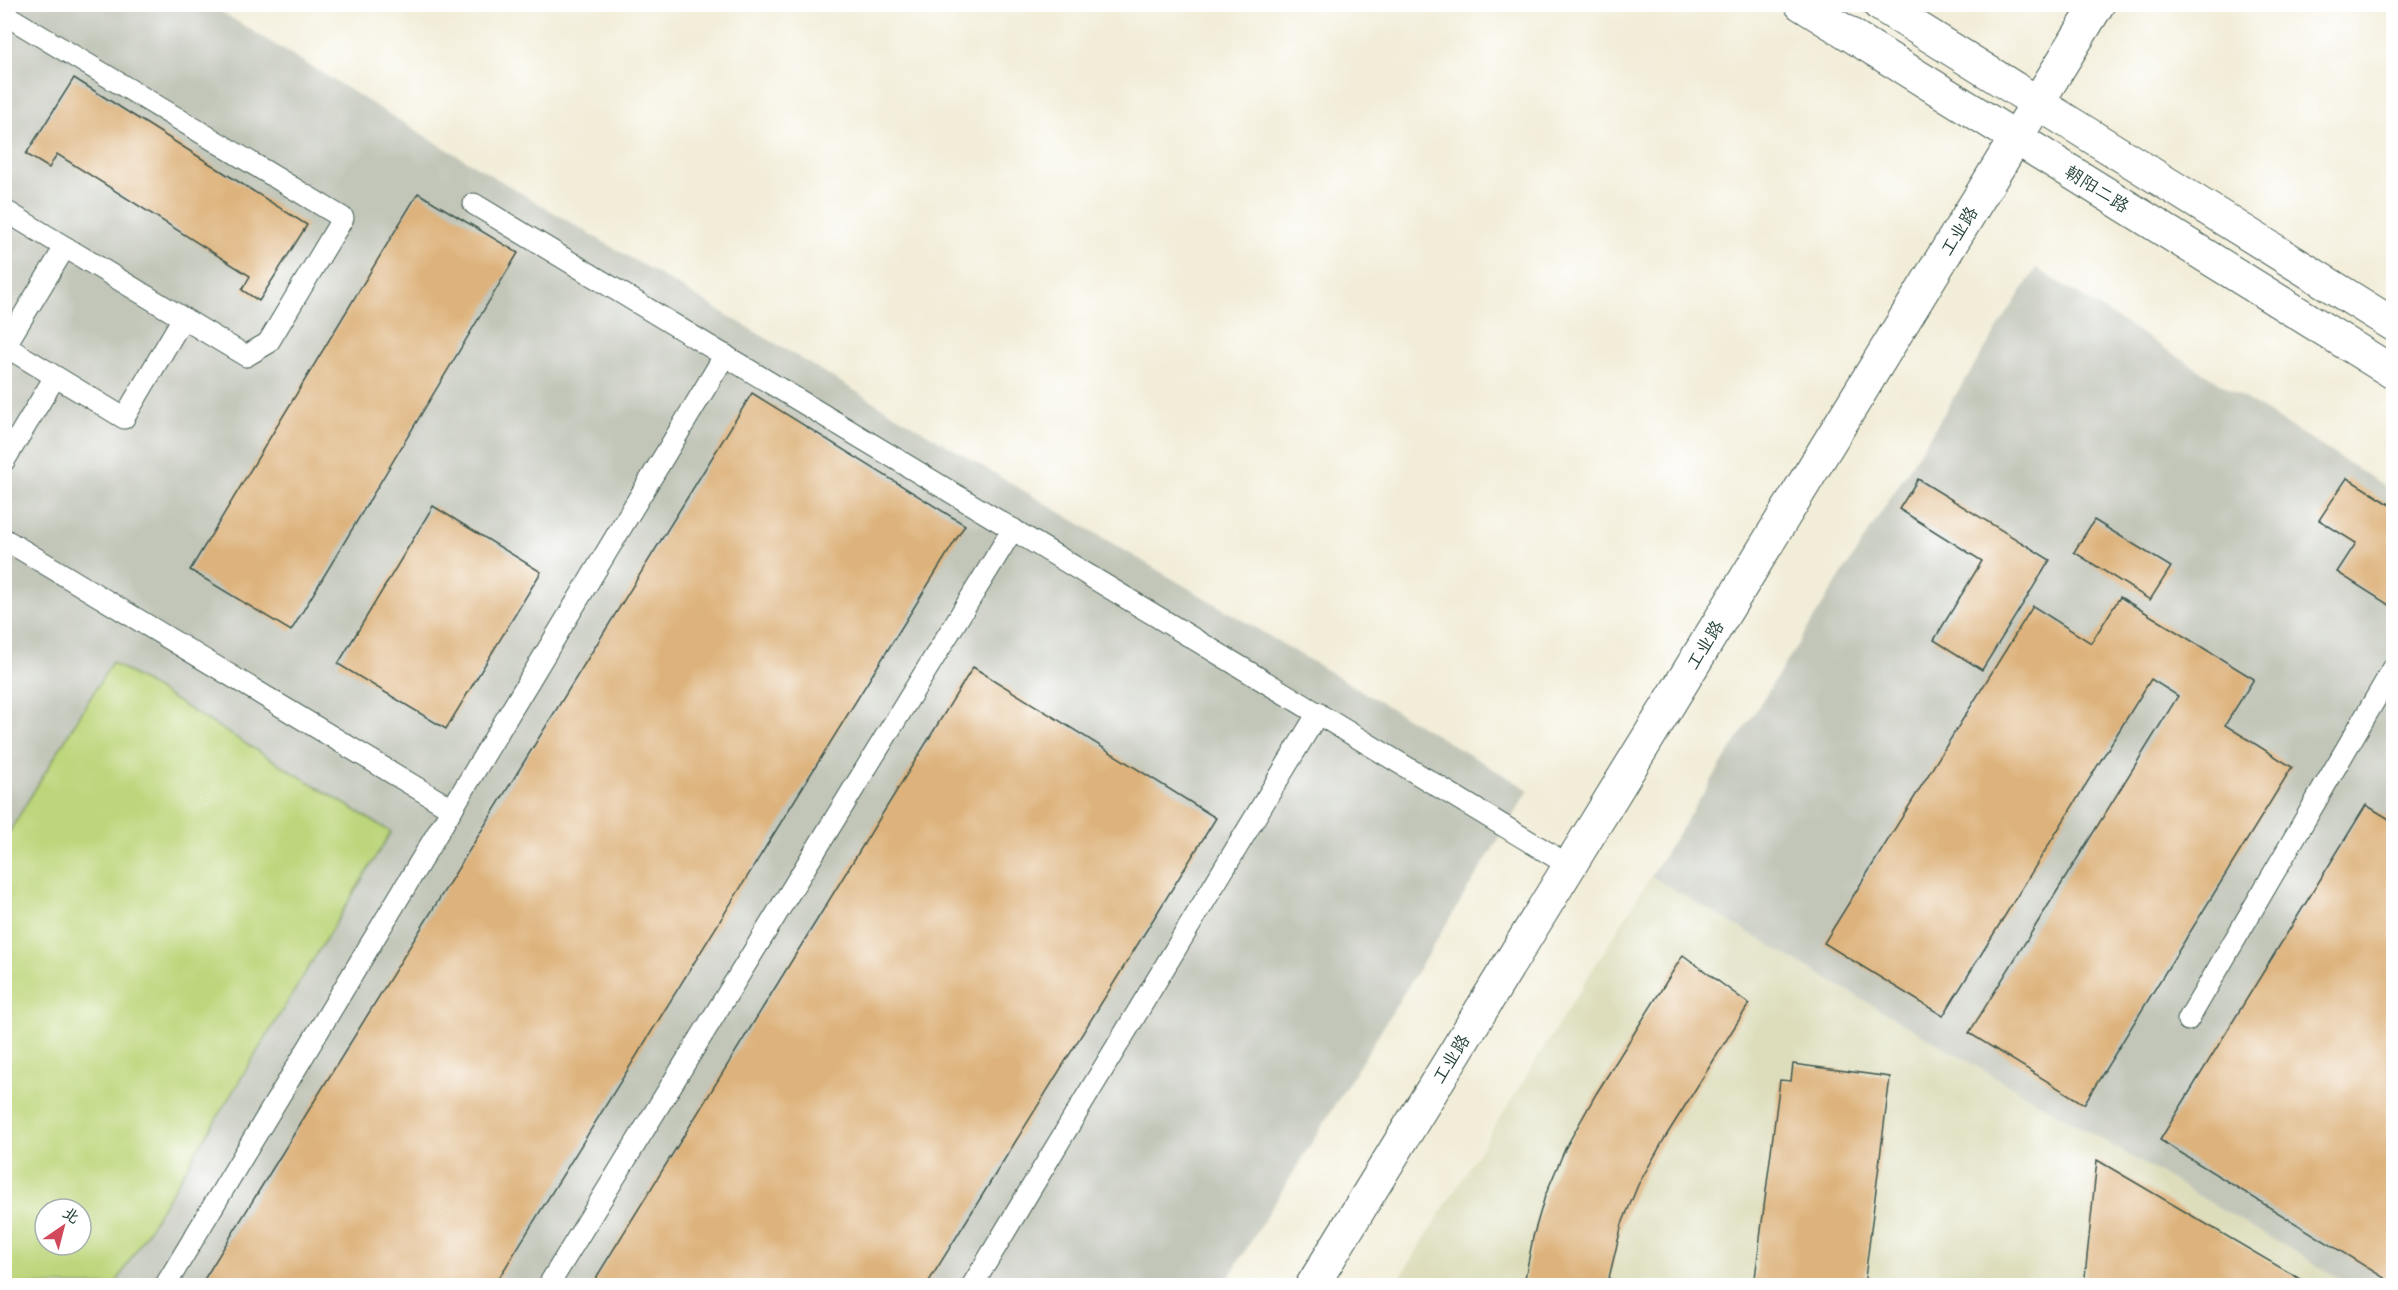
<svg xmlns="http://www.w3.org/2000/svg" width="2398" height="1290" font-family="Kalam,'LXGW WenKai TC',sans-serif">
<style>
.built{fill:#ddddbc}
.industrial{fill:#c2c6b9;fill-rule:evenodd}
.green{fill:#bdd67b;stroke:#6e8a58;stroke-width:1.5;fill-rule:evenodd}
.building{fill:#ddb27c}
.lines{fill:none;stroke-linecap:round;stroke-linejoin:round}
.service-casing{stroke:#3f574d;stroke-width:23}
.tertiary-casing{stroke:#3f574d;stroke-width:35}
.service{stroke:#fff;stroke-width:21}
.tertiary{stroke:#fff;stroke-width:33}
.labels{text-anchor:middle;stroke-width:4.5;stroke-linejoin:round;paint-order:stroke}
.street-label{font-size:18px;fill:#1f3d34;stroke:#fff}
</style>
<rect width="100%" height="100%" fill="#fff"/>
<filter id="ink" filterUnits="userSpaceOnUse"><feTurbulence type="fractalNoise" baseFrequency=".0167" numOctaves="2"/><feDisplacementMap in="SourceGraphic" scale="12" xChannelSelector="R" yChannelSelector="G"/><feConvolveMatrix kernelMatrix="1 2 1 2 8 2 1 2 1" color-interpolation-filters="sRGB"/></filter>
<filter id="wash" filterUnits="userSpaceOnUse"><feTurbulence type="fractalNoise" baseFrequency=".008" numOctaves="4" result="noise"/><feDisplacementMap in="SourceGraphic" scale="24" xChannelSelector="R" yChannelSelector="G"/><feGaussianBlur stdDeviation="1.35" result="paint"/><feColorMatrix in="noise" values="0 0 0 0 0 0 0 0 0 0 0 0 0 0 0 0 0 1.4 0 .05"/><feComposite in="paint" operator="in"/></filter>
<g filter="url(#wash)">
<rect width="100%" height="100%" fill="#f2edd8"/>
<polygon class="built" points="1651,876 2351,1285 1395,1286"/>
<g class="industrial">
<path d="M5,5H210L430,139L1529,790L1224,1285L5,1286ZM45,1209H81V1245H45Z"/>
<polygon points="2036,268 2393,491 2393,1285 2351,1285 1651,876"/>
</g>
<path class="green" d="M112,662L391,832L115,1285H5V839ZM45,1209H81V1245H45Z"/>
<g id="blocks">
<g class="building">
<polygon points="74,78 307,225 259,301 242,290 250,276 57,154 49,168 26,154"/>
<polygon points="418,193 518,253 291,631 190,570"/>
<polygon points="752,393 965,525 494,1286 200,1286"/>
<polygon points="2347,478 2394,507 2392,607 2337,572 2356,543 2319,520"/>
<polygon points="1918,479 2050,560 1982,670 1934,640 1982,561 1899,509"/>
<polygon points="433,506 541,572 446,729 338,664"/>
<polygon points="2094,520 2171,567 2150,600 2074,552"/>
<polygon points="2120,597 2254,679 2225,725 2292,767 2084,1104 1969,1033 2178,696 2151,679 1943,1016 1824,943 2033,606 2091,643"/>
<polygon points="973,667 1216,818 926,1286 591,1286"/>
<polygon points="2366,805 2394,822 2394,1284 2160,1140"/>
<polygon points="1683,955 1749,1004 1666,1136 1638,1185 1622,1224 1607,1286 1535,1286 1524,1284 1533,1237 1545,1196 1565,1149 1596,1094"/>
<polygon points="1793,1064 1890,1077 1864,1286 1754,1286 1780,1080 1791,1081"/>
<polygon points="2097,1160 2312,1286 2084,1286"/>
</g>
</g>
</g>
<g filter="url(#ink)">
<use href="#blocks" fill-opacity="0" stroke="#3f574d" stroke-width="1.5"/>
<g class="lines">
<defs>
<g id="service">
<polyline points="4,14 343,218 268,343 246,356 65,247 5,346 124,418 183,318"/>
<polyline points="474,204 1570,866"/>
<polyline points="4,210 65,247"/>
<polyline points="4,461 55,377"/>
<polyline points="4,539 452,809"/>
<polyline points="2188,1020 2394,667"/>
<polyline points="165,1286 725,355"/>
<polyline points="548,1286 1013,529"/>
<polyline points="972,1286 1318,713"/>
</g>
<g id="tertiary">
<polyline points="1801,4 2394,373"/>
<polyline points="1879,4 2394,325"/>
<polyline points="1312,1286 2098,4"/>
</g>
</defs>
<use href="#service" class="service-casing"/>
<use href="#tertiary" class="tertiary-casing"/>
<use href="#service" class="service"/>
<use href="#tertiary" class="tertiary"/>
</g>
</g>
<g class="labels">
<g class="street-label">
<text transform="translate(2097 189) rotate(32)" y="6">朝阳二路</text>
<text transform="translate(1959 231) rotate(-58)" y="6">工业路</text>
<text transform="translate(1705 645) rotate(-58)" y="6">工业路</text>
<text transform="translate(1451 1059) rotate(-58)" y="6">工业路</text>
</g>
</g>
<rect width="2398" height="1290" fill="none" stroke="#fff" stroke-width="24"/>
<g transform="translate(63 1227) rotate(35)"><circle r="28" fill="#ffffff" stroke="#a5b1ae" stroke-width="1.5"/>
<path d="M0-4.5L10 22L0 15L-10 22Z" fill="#d1495b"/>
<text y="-9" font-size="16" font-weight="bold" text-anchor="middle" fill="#1f3d34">北</text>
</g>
</svg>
